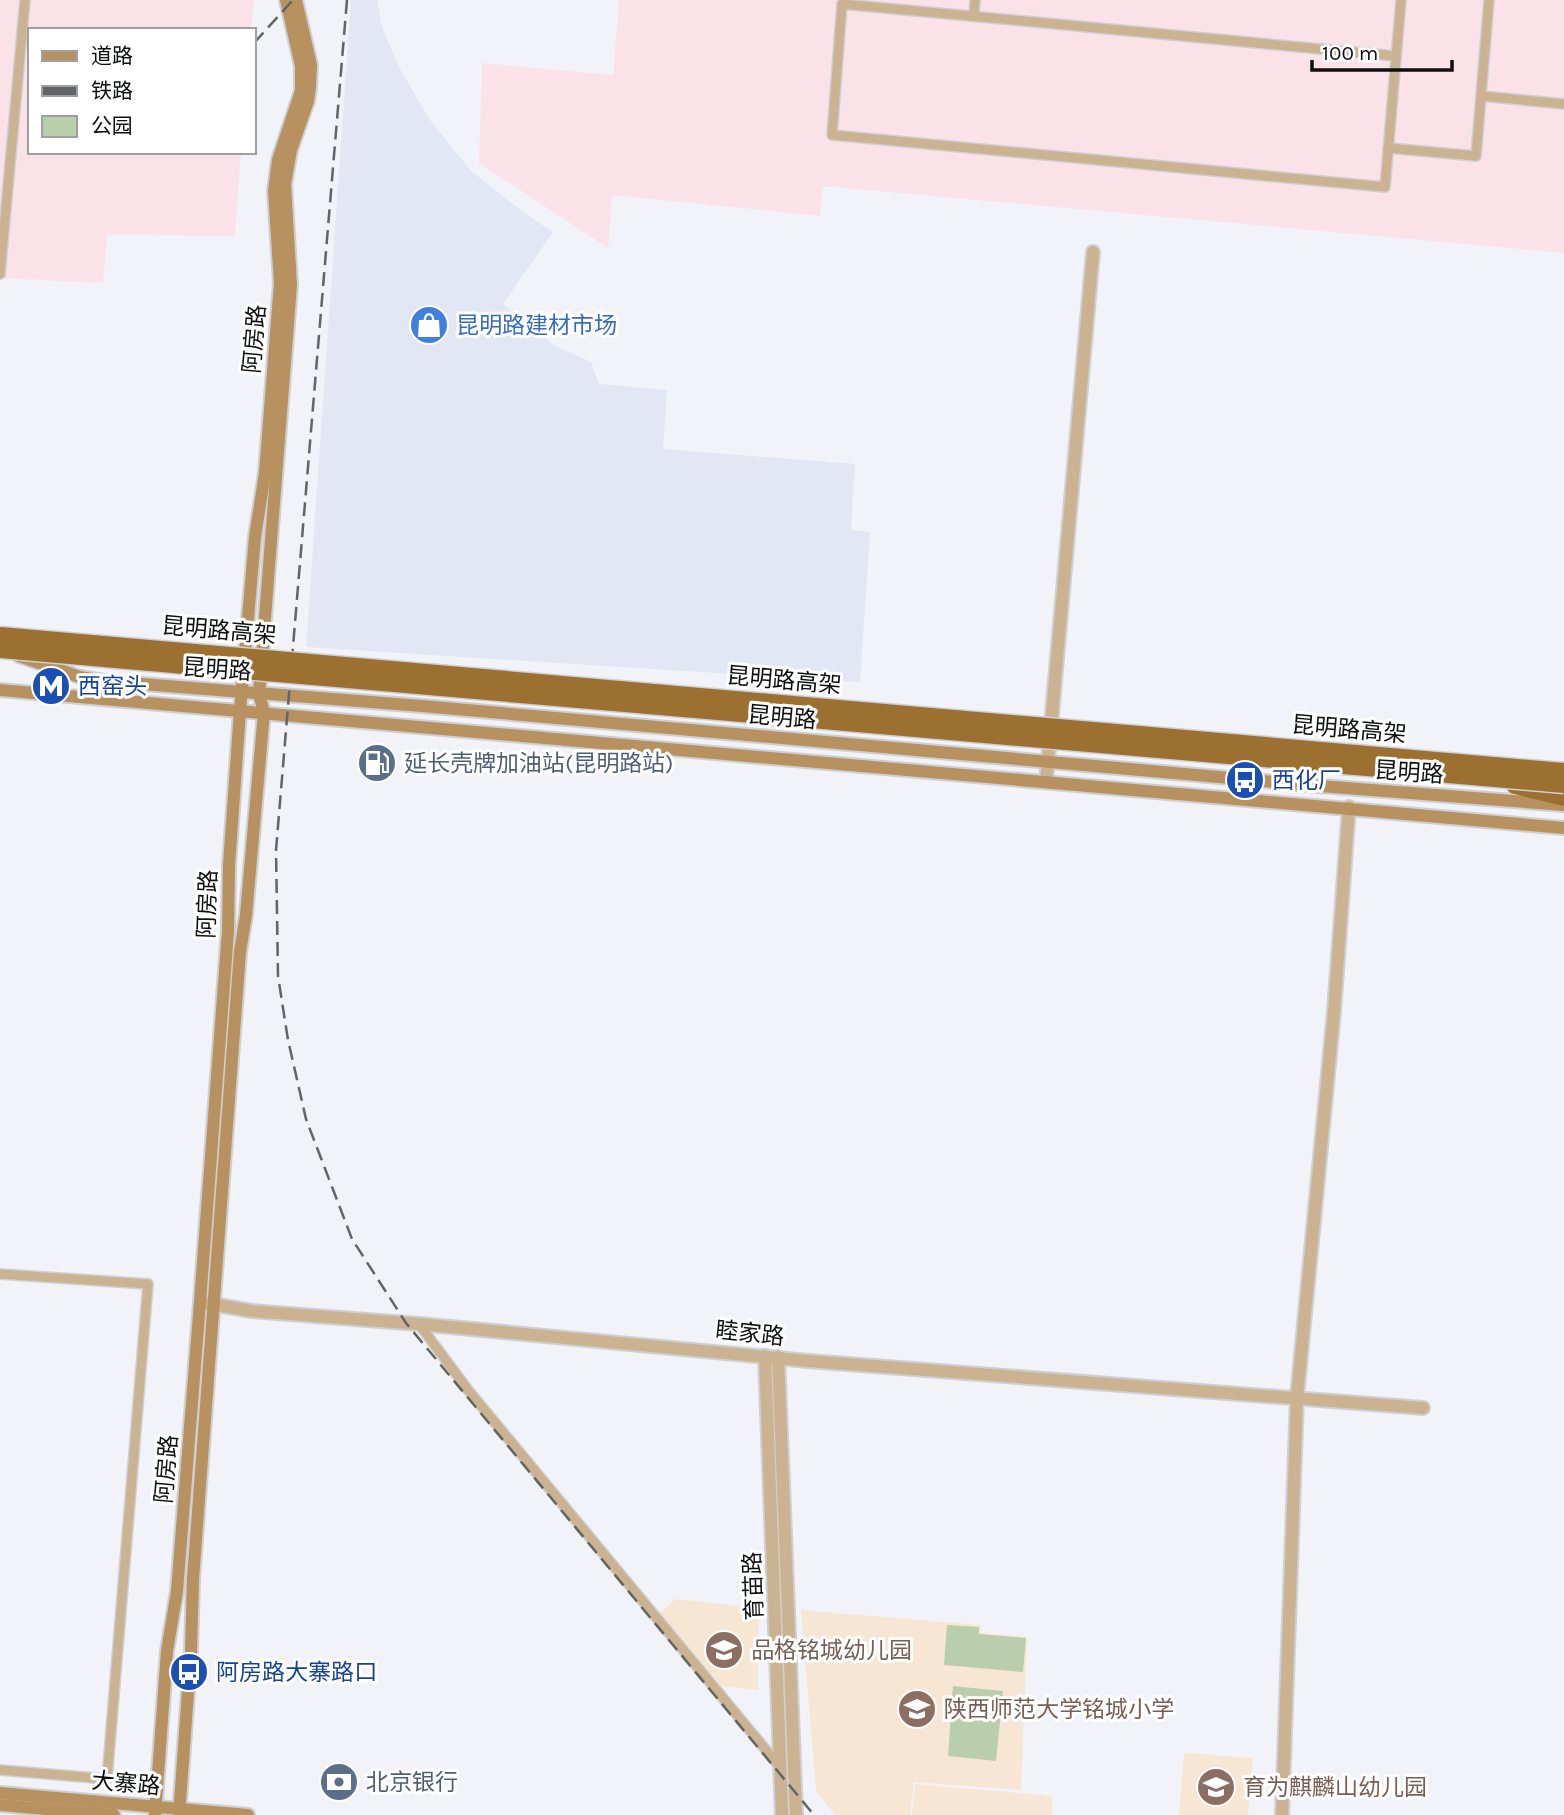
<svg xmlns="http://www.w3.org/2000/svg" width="1564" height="1815" font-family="Karla,'Noto Sans SC',sans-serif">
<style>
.built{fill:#e2e7f3}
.industrial{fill:#fbe2e9}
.education{fill:#f8e6d5}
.green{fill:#b9ceaa}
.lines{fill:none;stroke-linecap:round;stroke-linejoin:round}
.minor-casing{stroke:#cdcfd3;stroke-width:12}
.tertiary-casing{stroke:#cdcfd3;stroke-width:16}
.secondary-casing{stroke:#cdcfd3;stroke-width:16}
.trunk-casing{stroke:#cdcfd3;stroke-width:19}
.minor{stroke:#cbb291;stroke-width:9}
.tertiary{stroke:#cbb291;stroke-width:12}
.secondary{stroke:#b7915f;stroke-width:12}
.trunk{stroke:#9c7030;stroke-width:16}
.rail{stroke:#626466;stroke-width:2.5;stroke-dasharray:14 7;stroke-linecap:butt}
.trunk-bridge-casing{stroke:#cdcfd3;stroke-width:19;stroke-linecap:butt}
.trunk-bridge{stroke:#9c7030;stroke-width:16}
.labels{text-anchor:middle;stroke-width:6;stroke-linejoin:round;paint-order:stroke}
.shop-label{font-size:23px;fill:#366cbe;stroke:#fff;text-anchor:start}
.street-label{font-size:23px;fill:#0e0f10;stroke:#fff}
.transit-label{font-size:23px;fill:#164399;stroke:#fff;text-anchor:start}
.service-label{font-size:23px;fill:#4e5e75;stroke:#fff;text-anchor:start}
.education-label{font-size:23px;fill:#785e54;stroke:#fff;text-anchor:start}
</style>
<rect width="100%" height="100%" fill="#f1f3f8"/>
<polygon class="built" points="351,0 377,0 382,27 400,69 430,120 471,171 523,212 553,232 503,304 555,346 591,362 599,384 667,390 663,449 855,464 851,530 870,532 860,682 306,647"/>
<g class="industrial">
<polygon points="0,0 254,0 251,30 30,30 30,152 241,152 235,236 107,235 103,283 0,278"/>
<polygon points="619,0 1564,0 1564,253 823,186 820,216 612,195 608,248 479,163 482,63 613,75"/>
</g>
<g class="education">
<polygon points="676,1599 759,1608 758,1690 722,1686 658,1614"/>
<polygon points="801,1610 981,1625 981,1633 1027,1637 1021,1790 914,1782 910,1815 835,1815 816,1790"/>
<polygon points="1184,1753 1253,1758 1248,1815 1179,1815"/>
<polygon points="915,1784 1052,1796 1052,1815 912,1815"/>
</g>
<g class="green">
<polygon points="947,1625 979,1627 979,1634 1026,1638 1023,1672 944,1665"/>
<polygon points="953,1686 1003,1691 996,1761 948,1756"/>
</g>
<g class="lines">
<defs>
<g id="minor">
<polyline points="974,16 975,0"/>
<polyline points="1396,56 842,4 832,135 1385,187 1401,0"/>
<polyline points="1481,96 1564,104"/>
<polyline points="1388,148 1476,156 1489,0"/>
<polyline points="0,274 25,0"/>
<polyline points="0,1274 148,1284 107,1779 0,1770"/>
<polyline points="419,1324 468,1390 780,1767"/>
</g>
<g id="tertiary">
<polyline points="1046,782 1093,252"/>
<polyline points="200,1302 252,1311 419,1324 808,1361 1423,1408"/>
<polyline points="765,1356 782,1815"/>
<polyline points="778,1357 796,1815"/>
<polyline points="1282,1815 1297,1397 1334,1011 1349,807"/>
</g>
<g id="secondary">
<polyline points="19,656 80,677 104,681 422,706 1320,786 1564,805"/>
<polyline points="0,690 1564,828"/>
<polyline points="0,1793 248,1815"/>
<polyline points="0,1805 114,1815"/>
<polyline points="155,1815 167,1651 177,1591 200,1302 228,931 229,865 240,711 255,537 265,473 280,283 274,191 278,160 301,91 301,66 286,0"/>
<polyline points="179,1815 191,1651 193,1579 240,952 246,915 264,712 259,694 291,285 285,184 291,150 308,101 310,87 311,65 296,0"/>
</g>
<polyline id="trunk" points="1515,786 1564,798"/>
</defs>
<use href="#minor" class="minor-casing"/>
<use href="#tertiary" class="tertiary-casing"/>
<use href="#secondary" class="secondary-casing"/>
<use href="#trunk" class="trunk-casing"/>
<use href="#minor" class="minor"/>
<use href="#tertiary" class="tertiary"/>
<use href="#secondary" class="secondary"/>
<use href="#trunk" class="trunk"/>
<g class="rail">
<polyline points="347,0 276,850 278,976 288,1040 306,1119 352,1239 406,1323 814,1815"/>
<polyline points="254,43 293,0"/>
</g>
<defs>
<g id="trunk-bridge">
<polyline points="0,635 1564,771"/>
<polyline points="0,650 1564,785"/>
</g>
</defs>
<use href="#trunk-bridge" class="trunk-bridge-casing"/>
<use href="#trunk-bridge" class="trunk-bridge"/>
</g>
<defs>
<symbol id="shop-disc" viewBox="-11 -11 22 22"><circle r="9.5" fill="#3f7fe0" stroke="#fff"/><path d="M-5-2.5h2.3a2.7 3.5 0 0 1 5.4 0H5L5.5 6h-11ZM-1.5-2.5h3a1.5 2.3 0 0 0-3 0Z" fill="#fff"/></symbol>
<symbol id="metro-disc" viewBox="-11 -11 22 22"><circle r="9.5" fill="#1a4fb4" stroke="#fff"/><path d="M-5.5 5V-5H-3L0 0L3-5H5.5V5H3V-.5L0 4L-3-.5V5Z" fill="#fff"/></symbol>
<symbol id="fuel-disc" viewBox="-11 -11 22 22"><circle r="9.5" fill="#5c6f8a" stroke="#fff"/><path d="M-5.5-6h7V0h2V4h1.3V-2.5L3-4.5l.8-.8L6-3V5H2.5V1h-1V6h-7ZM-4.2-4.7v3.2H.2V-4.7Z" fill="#fff"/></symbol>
<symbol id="bus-disc" viewBox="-11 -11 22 22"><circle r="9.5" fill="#1a4fb4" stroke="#fff"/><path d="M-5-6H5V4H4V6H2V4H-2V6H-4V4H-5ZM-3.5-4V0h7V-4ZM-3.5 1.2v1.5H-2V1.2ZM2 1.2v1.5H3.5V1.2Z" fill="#fff"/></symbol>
<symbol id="school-disc" viewBox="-11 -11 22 22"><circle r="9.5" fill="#8d6e63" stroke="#fff"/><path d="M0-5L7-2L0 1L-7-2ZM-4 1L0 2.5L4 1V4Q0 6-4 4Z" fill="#fff"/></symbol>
<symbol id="bank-disc" viewBox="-11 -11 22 22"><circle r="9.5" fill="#5c6f8a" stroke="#fff"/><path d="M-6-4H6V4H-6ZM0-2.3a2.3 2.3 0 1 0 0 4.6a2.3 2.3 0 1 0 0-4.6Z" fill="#fff"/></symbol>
</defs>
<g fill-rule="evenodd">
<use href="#shop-disc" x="407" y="303" width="44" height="44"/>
<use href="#metro-disc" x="29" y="664" width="44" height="44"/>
<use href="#fuel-disc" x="355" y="741" width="44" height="44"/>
<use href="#bus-disc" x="1223" y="758" width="44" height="44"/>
<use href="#school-disc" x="702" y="1628" width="44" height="44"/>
<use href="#bus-disc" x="167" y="1650" width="44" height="44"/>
<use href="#school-disc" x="895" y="1687" width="44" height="44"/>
<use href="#bank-disc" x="317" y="1760" width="44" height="44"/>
<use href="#school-disc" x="1194" y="1765" width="44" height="44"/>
</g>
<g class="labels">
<g class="shop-label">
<text x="456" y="333">昆明路建材市场</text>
</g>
<g class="street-label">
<text transform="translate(254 339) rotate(-85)" y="8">阿房路</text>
<text transform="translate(219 630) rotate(5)" y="8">昆明路高架</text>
<text transform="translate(217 669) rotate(4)" y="8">昆明路</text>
<text transform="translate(784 680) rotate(5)" y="8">昆明路高架</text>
<text transform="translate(782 717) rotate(5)" y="8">昆明路</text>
<text transform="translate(1349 729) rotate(5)" y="8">昆明路高架</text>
<text transform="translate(1409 772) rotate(4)" y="8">昆明路</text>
<text transform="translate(207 904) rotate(-88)" y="8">阿房路</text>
<text transform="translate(750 1333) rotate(6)" y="8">睦家路</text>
<text transform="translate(166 1469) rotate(-85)" y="8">阿房路</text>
<text transform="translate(753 1586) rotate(-92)" y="8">育苗路</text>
<text transform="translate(126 1783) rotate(5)" y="8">大寨路</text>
</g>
<g class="transit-label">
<text x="78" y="694">西窑头</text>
<text x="1272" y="788">西化厂</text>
<text x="216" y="1680">阿房路大寨路口</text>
</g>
<g class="service-label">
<text x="404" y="771">延长壳牌加油站(昆明路站)</text>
<text x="366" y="1790">北京银行</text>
</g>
<g class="education-label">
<text x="751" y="1658">品格铭城幼儿园</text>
<text x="944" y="1717">陕西师范大学铭城小学</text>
<text x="1243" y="1795">育为麒麟山幼儿园</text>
</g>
</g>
<rect x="28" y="28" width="228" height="126" fill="#ffffff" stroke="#9f9f9f" stroke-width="2"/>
<rect x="42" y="51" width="35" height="10" fill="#b7915f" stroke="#9f9f9f" stroke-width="2"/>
<text x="91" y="63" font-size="21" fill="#0e0f10">道路</text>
<rect x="42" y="86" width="35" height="10" fill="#626466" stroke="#9f9f9f" stroke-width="2"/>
<text x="91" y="98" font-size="21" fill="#0e0f10">铁路</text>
<rect x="42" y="116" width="35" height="21" fill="#b9ceaa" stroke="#9f9f9f" stroke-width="2"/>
<text x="91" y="133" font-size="21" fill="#0e0f10">公园</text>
<path d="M1312 60v10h140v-10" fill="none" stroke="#0e0f10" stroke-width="3.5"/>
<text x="1322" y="60" font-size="21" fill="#0e0f10" stroke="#ffffff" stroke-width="5" paint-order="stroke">100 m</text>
</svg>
